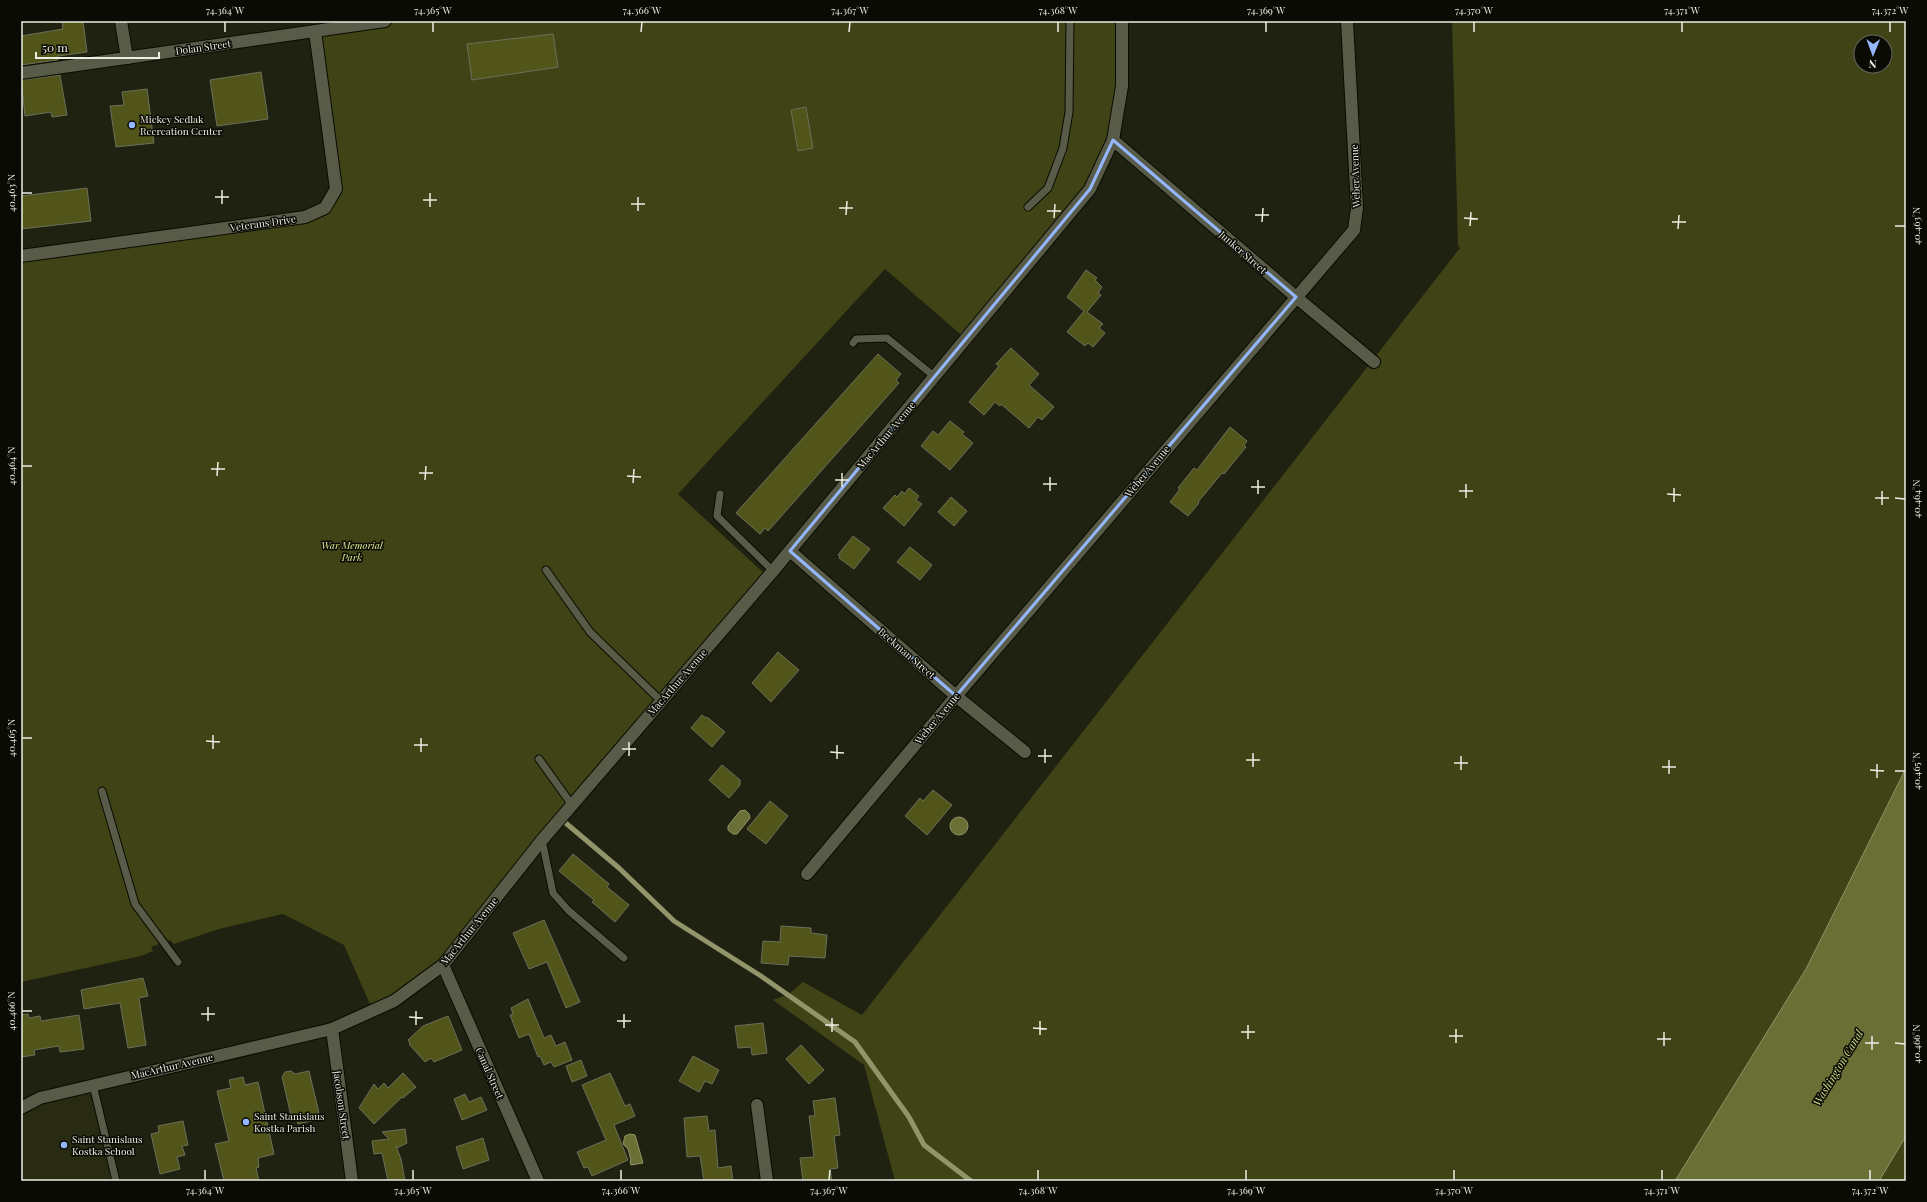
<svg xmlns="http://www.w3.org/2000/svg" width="1927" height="1202" font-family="'Playfair Display',serif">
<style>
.built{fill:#282a12}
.green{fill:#3f4315;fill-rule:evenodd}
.water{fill:#6a6f35;stroke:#919569}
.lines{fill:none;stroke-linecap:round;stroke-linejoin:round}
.stream{stroke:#919569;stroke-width:5}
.building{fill:#51551a;stroke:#6c6f5b}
.service-casing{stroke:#0a0b00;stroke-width:9}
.minor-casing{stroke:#0a0b00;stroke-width:14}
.tertiary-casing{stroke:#0a0b00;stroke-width:14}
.service{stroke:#585b48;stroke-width:7}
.minor{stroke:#585b48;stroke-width:12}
.tertiary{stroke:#585b48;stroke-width:12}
.marked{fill:none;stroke:#94b7fd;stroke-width:3;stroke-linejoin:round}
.ticks{fill:none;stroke:#eceee3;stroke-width:1.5}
.poi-dot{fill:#94b7fd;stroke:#0a0b04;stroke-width:1.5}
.labels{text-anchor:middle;stroke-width:3;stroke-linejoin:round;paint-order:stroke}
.street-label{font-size:10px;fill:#eceee3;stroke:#0a0b04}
.poi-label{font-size:10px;fill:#eceee3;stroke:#0a0b04;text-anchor:start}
.park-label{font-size:10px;font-style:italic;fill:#e3ed95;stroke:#0a0b04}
.water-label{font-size:11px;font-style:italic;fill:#d5de87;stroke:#0a0b04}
.neatline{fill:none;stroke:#eceee3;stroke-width:1.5}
.ticks-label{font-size:10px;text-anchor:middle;fill:#eceee3}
</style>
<rect width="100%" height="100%" fill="#202211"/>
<polygon class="built" points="93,1085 116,1181 21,1181 21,1108"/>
<g class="green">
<polygon points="386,21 1122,21 1113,140 1090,189 966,339 885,269 678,494 768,577 443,965 373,1011 344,945 283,914 219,929 174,944 170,940 151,947 153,951 141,956 21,982 21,256 245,226 327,206 336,189 315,31"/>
<path d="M1452,21H1906V768L1806,969L1675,1181H895L864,1065L773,1000L789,994L803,982L862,1015L1460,248L1458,246ZM1861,42H1885V66H1861Z"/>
<polygon points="1906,1136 1906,1181 1879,1181"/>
</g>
<g class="water">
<polygon points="1906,768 1906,1136 1879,1181 1675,1181 1806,969"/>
<polygon points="745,810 749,814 750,818 737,834 733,834 728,830 728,826 740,811"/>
<circle cx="959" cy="826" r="9"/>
<polygon points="630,1134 635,1135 643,1163 631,1165 630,1161 631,1160 628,1149 623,1144 625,1136"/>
</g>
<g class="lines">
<polyline class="stream" points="561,819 619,868 674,921 761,976 855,1042 909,1117 924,1145 971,1181"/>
</g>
<g class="building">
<polygon points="62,21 83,21 87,52 58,56 58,60 21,65 21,36 63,29"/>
<polygon points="553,34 558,67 472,80 467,44"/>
<polygon points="261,72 268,119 217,126 210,80"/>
<polygon points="60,75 67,115 52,117 51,112 25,116 21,80"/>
<polygon points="147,89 154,143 116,147 110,106 124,105 122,92"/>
<polygon points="806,107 813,148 798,151 791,110"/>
<polygon points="87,188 91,221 21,229 21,196"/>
<polygon points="1086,270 1097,278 1095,280 1102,287 1098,293 1101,295 1087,312 1103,324 1099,328 1105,333 1093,347 1088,343 1085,346 1067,332 1084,311 1067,297"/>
<polygon points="1011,348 1039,374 1029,385 1054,407 1042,420 1038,417 1029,428 1001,404 1000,406 995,402 984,415 969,402 999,366 996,364"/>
<polygon points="878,354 901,374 896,380 899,383 777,521 768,531 765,528 760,534 736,513"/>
<polygon points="950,421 964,432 962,434 973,443 950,470 921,446 933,431 938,435"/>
<polygon points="1230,427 1247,441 1244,445 1246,447 1224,474 1222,473 1198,502 1199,503 1188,516 1170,502 1180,489 1178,488 1194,468 1197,470"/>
<polygon points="909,488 919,496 916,500 922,504 904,526 883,508 895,495 897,497 902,491 904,494"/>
<polygon points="951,497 967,511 954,526 938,512"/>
<polygon points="853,536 870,549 854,569 839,558 840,556 838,555"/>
<polygon points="910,547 932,565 920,580 897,562"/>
<polygon points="778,652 799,670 771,702 752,683"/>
<polygon points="702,715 706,718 707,717 725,732 712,747 691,728"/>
<polygon points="722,765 740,780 740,785 729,798 709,780"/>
<polygon points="933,790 952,805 927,835 905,816 920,798 923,801"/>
<polygon points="770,801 788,816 766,844 747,829"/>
<polygon points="573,854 609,884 607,887 629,905 615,922 592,902 594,900 559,871"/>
<polygon points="544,920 580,1002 566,1008 547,962 529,969 513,933"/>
<polygon points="781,926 811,928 811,933 827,935 825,958 789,956 788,965 761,963 763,941 780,942"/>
<polygon points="143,978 148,996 139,998 146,1045 128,1048 120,1003 84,1009 81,990"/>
<polygon points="528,999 544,1038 551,1035 556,1046 565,1042 572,1060 554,1067 551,1062 544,1065 540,1056 538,1057 529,1034 519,1038 510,1015 513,1014 511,1008"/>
<polygon points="28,1014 29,1018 40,1016 41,1021 79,1015 84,1049 60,1052 59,1046 34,1050 35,1055 21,1057 21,1015"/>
<polygon points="448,1016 462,1050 434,1062 431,1058 425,1062 409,1044 410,1043 408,1040 423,1026"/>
<polygon points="763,1023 767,1053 752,1055 751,1047 738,1048 735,1026"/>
<polygon points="801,1045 824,1070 809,1084 786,1059"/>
<polygon points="693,1056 719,1070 712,1084 705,1081 699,1092 679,1081"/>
<polygon points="581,1060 587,1076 572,1082 566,1066"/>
<polygon points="291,1071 295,1074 309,1071 319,1113 314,1115 315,1120 298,1124 296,1118 292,1120 282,1077 285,1072"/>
<polygon points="403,1073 416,1087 403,1098 402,1097 374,1124 359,1108 374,1084 378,1089 384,1083 388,1088"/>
<polygon points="610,1073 625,1106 630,1104 635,1116 614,1125 628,1160 592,1176 588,1167 584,1168 577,1152 606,1140 582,1085"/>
<polygon points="243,1077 245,1085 258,1082 274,1154 258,1158 259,1167 256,1168 259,1181 224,1181 215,1144 229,1141 217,1091 231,1088 229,1080"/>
<polygon points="465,1094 469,1102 481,1097 487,1110 462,1120 454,1099"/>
<polygon points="835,1098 840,1135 834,1136 838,1168 830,1169 832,1181 803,1181 800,1158 814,1157 809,1116 815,1116 813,1101"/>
<polygon points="707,1116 709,1131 715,1130 718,1168 731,1166 733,1181 704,1181 700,1156 687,1157 684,1118"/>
<polygon points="183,1121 188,1145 182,1146 185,1155 177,1157 180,1169 160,1174 151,1134 159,1132 158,1126"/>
<polygon points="405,1129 407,1143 397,1148 396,1146 401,1159 405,1181 388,1181 382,1153 374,1154 372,1141 389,1139 382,1132"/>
<polygon points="483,1138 489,1160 463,1169 456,1147"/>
</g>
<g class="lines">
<defs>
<g id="service">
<polyline points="1028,207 1048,188 1063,148 1069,112 1070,21"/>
<polyline points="853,343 856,339 887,338 935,377"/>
<polyline points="720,494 717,516 773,571"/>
<polyline points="546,570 590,632 661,701"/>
<polyline points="539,759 572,805"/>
<polyline points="102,791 135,904 178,962"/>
<polyline points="542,840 553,893 568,910 624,958"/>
<polyline points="93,1085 116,1181"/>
</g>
<g id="minor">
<polyline points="121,21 127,58"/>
<polyline points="21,73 385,21"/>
<polyline points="1113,140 1296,297 1374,362"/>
<polyline points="21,256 305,217 325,208 336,189 315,31"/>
<polyline points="790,551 956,696 1025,752"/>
<polyline points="807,874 956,696 1354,230 1357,208 1347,21"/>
<polyline points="443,965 538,1181"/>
<polyline points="332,1029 352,1181"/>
<polyline points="757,1105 767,1181"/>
</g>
<polyline id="tertiary" points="21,1108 40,1098 332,1029 394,1001 443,965 542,840 773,571 1090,189 1113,140 1122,86 1122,21"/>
</defs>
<use href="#service" class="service-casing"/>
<use href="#minor" class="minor-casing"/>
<use href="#tertiary" class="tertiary-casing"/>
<use href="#service" class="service"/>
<use href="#minor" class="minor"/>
<use href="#tertiary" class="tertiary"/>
</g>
<path class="marked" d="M1113,140L1296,297L956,696L790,551L1090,189Z"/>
<path class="ticks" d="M225,32V22M433,32V22M641,32L642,22M849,32L850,22M1058,32V22M1266,32V22M1474,32V22M1682,32V22M1890,32V22M22,193H32M215,197H229M423,200H437M222,204V190M631,204H645M430,207V193M839,208H853M638,211V197M1047,211H1061M846,215L847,201M1255,215H1269M1054,218L1055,204M1464,218L1478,219M1262,222L1263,208M1672,222H1686M1470,226L1471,212M1895,226H1905M1678,229L1679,215M22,466H32M211,469H225M419,473H433M217,476L218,462M627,476L641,477M425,480L426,466M835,480H849M633,483L634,469M1043,484H1057M842,487V473M1251,487H1265M1050,491V477M1459,491H1473M1258,494V480M1667,494L1681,495M1466,498V484M1875,498H1889M1895,498L1905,499M1674,502V488M1882,505V491M22,738H32M206,741L220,742M414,745H428M213,749V735M622,749H636M421,752V738M830,752L844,753M629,756V742M1038,756H1052M837,759V745M1246,760H1260M1045,763V749M1454,763H1468M1253,767V753M1662,767H1676M1461,770V756M1870,770L1884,771M1895,771H1905M1669,774V760M1877,778V764M22,1011H32M201,1014H215M409,1017L423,1018M208,1021V1007M617,1021H631M416,1025V1011M825,1025H839M624,1028V1014M1033,1028L1047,1029M832,1032V1018M1241,1032H1255M1040,1035V1021M1449,1036H1463M1248,1039V1025M1657,1039H1671M1456,1043V1029M1865,1043H1879M1895,1043L1905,1044M1664,1046V1032M1872,1050V1036M205,1180V1170M413,1180V1170M621,1180V1170M829,1180L830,1170M1038,1180V1170M1246,1180V1170M1454,1180V1170M1662,1180V1170M1870,1180V1170"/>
<g class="poi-dot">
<circle cx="132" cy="125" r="4"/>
<circle cx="246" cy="1122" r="4"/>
<circle cx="64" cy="1145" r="4"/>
</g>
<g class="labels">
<g class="street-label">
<text transform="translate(203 47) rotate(-8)" y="4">Dolan Street</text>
<text transform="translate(1355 176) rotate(-92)" y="4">Weber Avenue</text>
<text transform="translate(263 223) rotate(-8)" y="4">Veterans Drive</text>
<text transform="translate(1243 252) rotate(41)" y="4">Junker Street</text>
<text transform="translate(886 435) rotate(-50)" y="4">MacArthur Avenue</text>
<text transform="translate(1147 471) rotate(-50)" y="4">Weber Avenue</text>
<text transform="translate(907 653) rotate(41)" y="4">Beekman Street</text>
<text transform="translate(677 682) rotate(-49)" y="4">MacArthur Avenue</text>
<text transform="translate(937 718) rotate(-50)" y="4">Weber Avenue</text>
<text transform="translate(469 931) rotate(-51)" y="4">MacArthur Avenue</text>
<text transform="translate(172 1066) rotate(-13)" y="4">MacArthur Avenue</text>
<text transform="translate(490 1073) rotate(66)" y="4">Canal Street</text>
<text transform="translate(342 1105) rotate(82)" y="4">Jacobson Street</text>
</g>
<g class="poi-label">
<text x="140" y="123">Mickey Sedlak<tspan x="140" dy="12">Recreation Center</tspan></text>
<text x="254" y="1120">Saint Stanislaus<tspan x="254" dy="12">Kostka Parish</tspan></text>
<text x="72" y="1143">Saint Stanislaus<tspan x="72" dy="12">Kostka School</tspan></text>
</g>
<g class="park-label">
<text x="352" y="549">War Memorial<tspan x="352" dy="12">Park</tspan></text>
</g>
<g class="water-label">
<text transform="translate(1838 1068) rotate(-59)" y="4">Washington Canal</text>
</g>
</g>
<rect width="1927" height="1202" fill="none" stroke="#0a0b04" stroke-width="44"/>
<g transform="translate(1873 54) rotate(181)"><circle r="19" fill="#0a0b04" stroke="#64665d"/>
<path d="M0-3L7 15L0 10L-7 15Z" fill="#94b7fd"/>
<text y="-6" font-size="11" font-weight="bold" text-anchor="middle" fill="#eceee3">N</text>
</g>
<path d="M36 52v6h123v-6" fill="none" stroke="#eceee3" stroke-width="2"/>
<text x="42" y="52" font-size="12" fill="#eceee3" stroke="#0a0b04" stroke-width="3" paint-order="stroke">50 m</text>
<rect x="22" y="22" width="1883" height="1158" class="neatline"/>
<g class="ticks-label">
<text x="225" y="14">74.364°W</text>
<text x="433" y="14">74.365°W</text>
<text x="642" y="14">74.366°W</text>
<text x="850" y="14">74.367°W</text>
<text x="1058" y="14">74.368°W</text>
<text x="1266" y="14">74.369°W</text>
<text x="1474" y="14">74.370°W</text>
<text x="1682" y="14">74.371°W</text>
<text x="1890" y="14">74.372°W</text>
<text transform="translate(11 193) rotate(-90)" y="4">40.463°N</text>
<text transform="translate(1916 226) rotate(-90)" y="4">40.463°N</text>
<text transform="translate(11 466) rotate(-90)" y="4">40.464°N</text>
<text transform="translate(1916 499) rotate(-90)" y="4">40.464°N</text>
<text transform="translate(11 738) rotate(-90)" y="4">40.465°N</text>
<text transform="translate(1916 771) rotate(-90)" y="4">40.465°N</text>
<text transform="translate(11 1011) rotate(-90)" y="4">40.466°N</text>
<text transform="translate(1916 1044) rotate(-90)" y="4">40.466°N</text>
<text x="205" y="1194">74.364°W</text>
<text x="413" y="1194">74.365°W</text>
<text x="621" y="1194">74.366°W</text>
<text x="829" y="1194">74.367°W</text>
<text x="1038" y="1194">74.368°W</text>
<text x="1246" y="1194">74.369°W</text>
<text x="1454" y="1194">74.370°W</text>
<text x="1662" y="1194">74.371°W</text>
<text x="1870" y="1194">74.372°W</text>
</g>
</svg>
